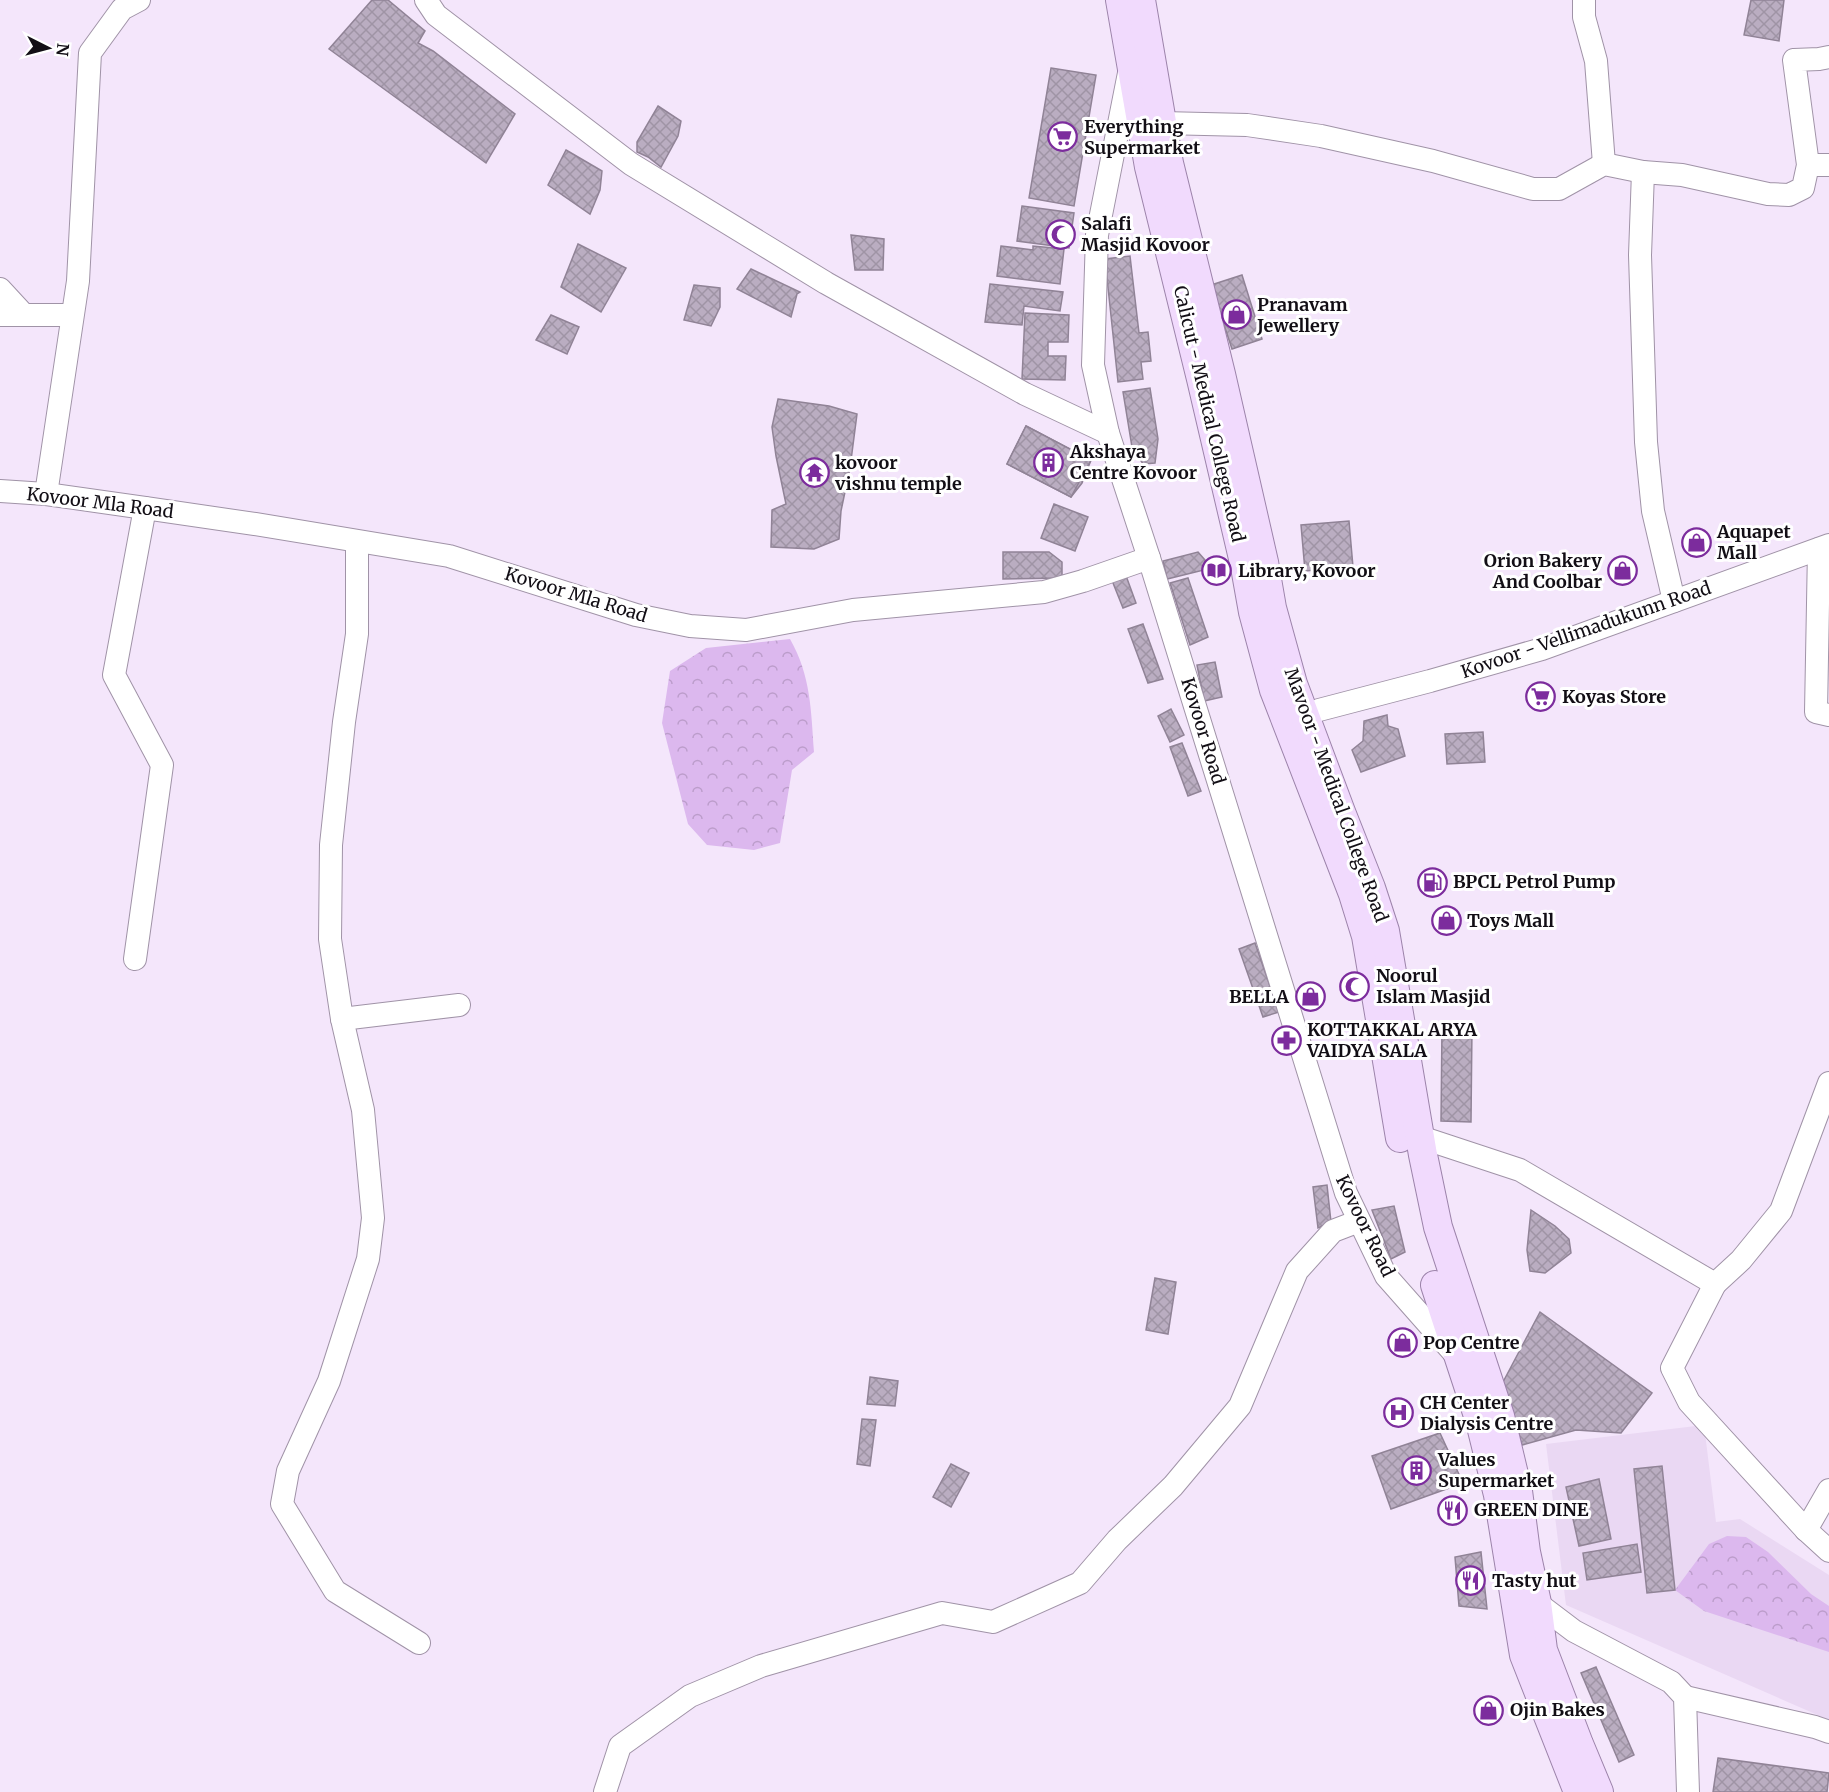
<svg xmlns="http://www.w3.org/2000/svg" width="1829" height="1792" font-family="Merriweather,serif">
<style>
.built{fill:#ead8f3}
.park{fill:url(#park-crowns)}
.building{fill:url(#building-cross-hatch);stroke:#908396;stroke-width:1.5}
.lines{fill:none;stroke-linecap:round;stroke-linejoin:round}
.minor-casing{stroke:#a093a7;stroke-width:24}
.major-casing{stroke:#9c83aa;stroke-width:30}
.minor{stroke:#fff;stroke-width:22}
.major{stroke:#f1dafd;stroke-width:28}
.labels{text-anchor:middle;stroke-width:6;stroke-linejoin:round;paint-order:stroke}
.poi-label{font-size:18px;font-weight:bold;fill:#120e15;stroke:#fff;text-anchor:start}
.street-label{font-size:18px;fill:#120e15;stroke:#fff}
</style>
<defs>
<pattern id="park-crowns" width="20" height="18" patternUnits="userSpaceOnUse" patternTransform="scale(1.5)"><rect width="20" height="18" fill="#dcb8ee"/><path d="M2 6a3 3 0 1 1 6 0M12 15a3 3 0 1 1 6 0" fill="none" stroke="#bc9dcb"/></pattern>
<pattern id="building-cross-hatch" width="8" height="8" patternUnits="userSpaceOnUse" patternTransform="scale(1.5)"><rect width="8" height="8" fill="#baadc1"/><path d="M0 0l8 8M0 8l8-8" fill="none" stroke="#9f94a5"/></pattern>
</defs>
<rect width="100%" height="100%" fill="#f4e6fb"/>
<polygon class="built" points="1704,1425 1716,1522 1740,1519 1829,1575 1829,1720 1566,1605 1546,1444"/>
<g class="park">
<path d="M790,639C811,676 811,710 814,752L792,770L780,843L754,850L707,845L688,824L662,723L670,671L706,648Z"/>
<polygon points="1727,1536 1746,1537 1768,1552 1811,1594 1829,1606 1829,1652 1704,1611 1675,1590 1709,1544"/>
</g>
<g class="building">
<polygon points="372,0 388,0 425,31 418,43 433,51 515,114 486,163 329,49"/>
<polygon points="1751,0 1784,0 1779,41 1744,35"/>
<polygon points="1051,68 1096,75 1074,206 1029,198"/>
<polygon points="658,106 681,121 678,136 661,167 648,157 637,152 637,142"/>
<polygon points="566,150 602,171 600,190 590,214 548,185"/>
<polygon points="1022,206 1074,213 1069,248 1017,241"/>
<polygon points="851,235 884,239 883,270 855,270"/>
<polygon points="578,244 626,268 601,312 561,287"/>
<polygon points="1001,246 1033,250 1033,246 1064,249 1060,284 997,276"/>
<polygon points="1130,256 1139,333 1148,332 1151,361 1141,362 1143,379 1118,382 1105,259"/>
<polygon points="751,269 800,292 797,294 791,317 737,289"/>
<polygon points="1242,275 1262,339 1232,349 1211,285"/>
<polygon points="990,284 1063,292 1060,311 1024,306 1022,325 985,322"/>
<polygon points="694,285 720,288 720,307 711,326 684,320"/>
<polygon points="1025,313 1069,315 1068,342 1048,342 1048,356 1066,356 1065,380 1022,379"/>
<polygon points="551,315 579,327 567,354 536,340"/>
<polygon points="1150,388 1158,439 1155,463 1143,464 1132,447 1123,392"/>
<polygon points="778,399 829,406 857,414 850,468 841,511 839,539 814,549 771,547 772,510 786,504 776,456 772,427"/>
<polygon points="1026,426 1091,460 1082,483 1071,497 1007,464"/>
<polygon points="1026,426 1091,460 1071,497 1007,464"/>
<polygon points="1054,504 1088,517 1075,551 1041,538"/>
<polygon points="1349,521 1353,567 1305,571 1301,525"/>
<polygon points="1003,552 1049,552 1062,562 1062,578 1003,579"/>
<polygon points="1198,552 1205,560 1204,570 1167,579 1163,561"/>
<polygon points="1125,573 1136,603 1123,608 1111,578"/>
<polygon points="1188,578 1208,637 1190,645 1170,583"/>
<polygon points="1143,624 1163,679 1148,683 1128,629"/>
<polygon points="1215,662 1222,697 1204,701 1197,665"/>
<polygon points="1171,709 1184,735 1170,742 1158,716"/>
<polygon points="1387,715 1388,726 1398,729 1405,756 1361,772 1352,750 1363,741 1364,721"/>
<polygon points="1483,732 1485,762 1447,764 1445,734"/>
<polygon points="1182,743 1201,791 1188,796 1170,747"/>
<polygon points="1255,943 1279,1012 1263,1017 1239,949"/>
<polygon points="1442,1027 1472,1027 1471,1122 1441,1121"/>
<polygon points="1327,1185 1331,1222 1318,1228 1313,1187"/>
<polygon points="1394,1206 1405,1252 1391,1259 1372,1210"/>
<polygon points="1531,1210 1555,1226 1569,1239 1571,1253 1545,1273 1530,1271 1527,1250"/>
<polygon points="1155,1278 1176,1282 1168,1334 1146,1330"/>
<polygon points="1540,1312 1652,1393 1621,1433 1576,1430 1522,1445 1503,1382"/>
<polygon points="870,1377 898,1381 895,1406 867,1404"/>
<polygon points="862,1419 876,1420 870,1466 857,1464"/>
<polygon points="1440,1433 1463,1483 1391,1509 1372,1456"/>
<polygon points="951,1464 969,1473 951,1507 933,1497"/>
<polygon points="1662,1466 1675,1590 1647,1593 1634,1469"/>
<polygon points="1599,1479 1611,1539 1579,1546 1566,1487"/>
<polygon points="1637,1544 1641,1572 1587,1580 1583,1553"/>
<polygon points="1481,1552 1487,1609 1459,1606 1455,1557"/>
<polygon points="1596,1667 1634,1755 1619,1762 1581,1673"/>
<polygon points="1718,1758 1829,1773 1827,1792 1713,1792"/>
</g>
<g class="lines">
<defs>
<g id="minor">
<polyline points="426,0 436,15 631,164 826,283 1025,394 1108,433"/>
<polyline points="1584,0 1584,17 1596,61 1604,164"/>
<polyline points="1129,73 1097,235 1093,365 1108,433 1149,558 1346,1193 1386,1276 1454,1353"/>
<polyline points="1162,123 1247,125 1321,136 1433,161 1533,189 1559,189 1604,164 1643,172 1682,175 1768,194 1789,195 1803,188 1808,165 1794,60 1819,59 1829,57"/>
<polyline points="1808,165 1829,165"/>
<polyline points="1643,172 1640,255 1646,442 1653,511 1674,601"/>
<polyline points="0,289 24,315"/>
<polyline points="0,315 72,315"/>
<polyline points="0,491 46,494 145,508 255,524 449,556 636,615 690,626 746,630 853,610 1044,592 1083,581 1149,558"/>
<polyline points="46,494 78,281 90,53 122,9 139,0"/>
<polyline points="357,542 357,634 344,722 331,845 330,939 342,1019 363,1110 373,1218 368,1259 329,1381 288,1471 282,1504 335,1591 419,1643"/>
<polyline points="1819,549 1816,712 1829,715"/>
<polyline points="1290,723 1319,710 1430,681 1542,649 1829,545"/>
<polyline points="135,959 162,765 114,675 145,508"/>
<polyline points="342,1019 459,1005"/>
<polyline points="1420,1137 1520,1170 1715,1284 1741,1260 1781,1211 1829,1083"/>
<polyline points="1715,1284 1672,1368 1689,1402 1806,1530 1829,1551"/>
<polyline points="1806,1530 1829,1490"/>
<polyline points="1537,1603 1574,1631 1671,1682 1685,1697 1688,1792"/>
<polyline points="1685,1697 1815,1727 1829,1732"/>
<polyline points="605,1792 620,1746 690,1696 761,1666 942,1613 993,1622 1080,1583 1117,1540 1173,1486 1240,1406 1297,1271 1333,1231 1359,1221"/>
</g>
<g id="major">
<polyline points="1120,0 1149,167 1201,379 1245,567 1253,612 1274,690 1353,894 1366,936 1400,1138"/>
<polyline points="1141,0 1169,163 1221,374 1264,562 1272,608 1293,684 1341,812 1371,888 1385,931 1423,1155 1438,1227 1500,1416 1518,1491 1526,1552 1537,1603 1543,1650 1579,1744 1599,1792"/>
<polyline points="1435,1285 1480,1422 1498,1495 1524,1655 1578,1792"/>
</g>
</defs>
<use href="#minor" class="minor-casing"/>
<use href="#major" class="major-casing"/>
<use href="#minor" class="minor"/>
<use href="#major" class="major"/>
</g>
<defs>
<symbol id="supermarket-ring" viewBox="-11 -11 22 22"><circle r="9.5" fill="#fff" stroke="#7c2c9d" stroke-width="1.5"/><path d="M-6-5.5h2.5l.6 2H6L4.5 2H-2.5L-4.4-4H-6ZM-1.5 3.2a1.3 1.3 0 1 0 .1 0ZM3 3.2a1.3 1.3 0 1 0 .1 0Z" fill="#7c2c9d"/></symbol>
<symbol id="mosque-ring" viewBox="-11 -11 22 22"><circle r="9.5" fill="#fff" stroke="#7c2c9d" stroke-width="1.5"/><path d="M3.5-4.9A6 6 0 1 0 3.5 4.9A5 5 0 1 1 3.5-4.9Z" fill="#7c2c9d"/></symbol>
<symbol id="shop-ring" viewBox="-11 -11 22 22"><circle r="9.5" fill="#fff" stroke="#7c2c9d" stroke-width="1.5"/><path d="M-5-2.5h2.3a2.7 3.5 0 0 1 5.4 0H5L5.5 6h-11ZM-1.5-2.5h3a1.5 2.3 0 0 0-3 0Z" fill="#7c2c9d"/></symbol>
<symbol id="building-ring" viewBox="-11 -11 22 22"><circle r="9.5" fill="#fff" stroke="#7c2c9d" stroke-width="1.5"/><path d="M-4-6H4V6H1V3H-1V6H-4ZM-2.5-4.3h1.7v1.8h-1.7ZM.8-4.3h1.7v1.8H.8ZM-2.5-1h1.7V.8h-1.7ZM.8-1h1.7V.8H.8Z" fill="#7c2c9d"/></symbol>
<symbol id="temple-ring" viewBox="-11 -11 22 22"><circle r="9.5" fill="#fff" stroke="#7c2c9d" stroke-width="1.5"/><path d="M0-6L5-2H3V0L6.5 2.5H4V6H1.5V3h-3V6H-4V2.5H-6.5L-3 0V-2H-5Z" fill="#7c2c9d"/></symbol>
<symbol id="library-ring" viewBox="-11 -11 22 22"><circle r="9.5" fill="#fff" stroke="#7c2c9d" stroke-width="1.5"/><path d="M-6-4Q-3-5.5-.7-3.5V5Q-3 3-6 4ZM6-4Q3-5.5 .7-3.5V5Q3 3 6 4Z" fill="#7c2c9d"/></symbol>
<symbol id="fuel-ring" viewBox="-11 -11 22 22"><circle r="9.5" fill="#fff" stroke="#7c2c9d" stroke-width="1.5"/><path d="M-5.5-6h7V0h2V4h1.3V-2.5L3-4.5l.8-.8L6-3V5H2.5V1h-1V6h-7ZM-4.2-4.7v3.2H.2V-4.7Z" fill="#7c2c9d"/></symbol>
<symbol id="pharmacy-ring" viewBox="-11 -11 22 22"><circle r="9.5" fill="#fff" stroke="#7c2c9d" stroke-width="1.5"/><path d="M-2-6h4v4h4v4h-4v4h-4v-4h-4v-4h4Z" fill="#7c2c9d"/></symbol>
<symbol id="hospital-ring" viewBox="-11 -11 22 22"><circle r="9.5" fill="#fff" stroke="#7c2c9d" stroke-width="1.5"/><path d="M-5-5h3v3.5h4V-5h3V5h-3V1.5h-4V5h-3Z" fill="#7c2c9d"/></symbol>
<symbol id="restaurant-ring" viewBox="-11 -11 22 22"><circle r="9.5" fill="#fff" stroke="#7c2c9d" stroke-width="1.5"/><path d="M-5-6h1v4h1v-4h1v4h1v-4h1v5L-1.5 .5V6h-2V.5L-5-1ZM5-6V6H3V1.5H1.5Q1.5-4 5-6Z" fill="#7c2c9d"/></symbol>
</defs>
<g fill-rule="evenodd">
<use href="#supermarket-ring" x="1046" y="120" width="33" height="33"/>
<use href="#mosque-ring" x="1044" y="218" width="33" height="33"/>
<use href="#shop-ring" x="1220" y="298" width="33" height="33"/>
<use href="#building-ring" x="1032" y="446" width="33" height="33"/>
<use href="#temple-ring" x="798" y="456" width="33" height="33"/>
<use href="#shop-ring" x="1680" y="526" width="33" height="33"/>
<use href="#library-ring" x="1200" y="554" width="33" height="33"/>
<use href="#shop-ring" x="1606" y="554" width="33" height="33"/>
<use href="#supermarket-ring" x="1524" y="680" width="33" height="33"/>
<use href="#fuel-ring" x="1416" y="866" width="33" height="33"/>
<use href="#shop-ring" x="1430" y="904" width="33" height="33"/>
<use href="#mosque-ring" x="1338" y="970" width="33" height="33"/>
<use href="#shop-ring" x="1294" y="980" width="33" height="33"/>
<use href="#pharmacy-ring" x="1270" y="1024" width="33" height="33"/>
<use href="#shop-ring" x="1386" y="1326" width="33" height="33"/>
<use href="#hospital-ring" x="1382" y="1396" width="33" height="33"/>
<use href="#building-ring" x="1400" y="1454" width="33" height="33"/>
<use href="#restaurant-ring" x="1436" y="1494" width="33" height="33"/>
<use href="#restaurant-ring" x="1454" y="1564" width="33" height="33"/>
<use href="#shop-ring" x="1472" y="1694" width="33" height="33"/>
</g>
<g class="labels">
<g class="poi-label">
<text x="1084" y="133">Everything<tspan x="1084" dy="21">Supermarket</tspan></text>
<text x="1081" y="230">Salafi<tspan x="1081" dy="21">Masjid Kovoor</tspan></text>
<text x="1257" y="311">Pranavam<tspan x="1257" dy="21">Jewellery</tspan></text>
<text x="1070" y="458">Akshaya<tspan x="1070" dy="21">Centre Kovoor</tspan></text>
<text x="835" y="469">kovoor<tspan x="835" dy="21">vishnu temple</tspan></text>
<text x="1717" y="538">Aquapet<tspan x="1717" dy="21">Mall</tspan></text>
<text x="1602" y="567" text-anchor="end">Orion Bakery<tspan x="1602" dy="21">And Coolbar</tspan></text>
<text x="1238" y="577">Library, Kovoor</text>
<text x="1562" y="703">Koyas Store</text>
<text x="1453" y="888">BPCL Petrol Pump</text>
<text x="1467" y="927">Toys Mall</text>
<text x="1376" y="982">Noorul<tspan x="1376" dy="21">Islam Masjid</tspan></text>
<text x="1289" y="1003" text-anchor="end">BELLA</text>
<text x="1307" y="1036">KOTTAKKAL ARYA<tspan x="1307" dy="21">VAIDYA SALA</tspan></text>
<text x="1423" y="1349">Pop Centre</text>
<text x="1420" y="1409">CH Center<tspan x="1420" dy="21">Dialysis Centre</tspan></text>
<text x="1438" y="1466">Values<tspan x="1438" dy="21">Supermarket</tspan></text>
<text x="1474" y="1516">GREEN DINE</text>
<text x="1492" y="1587">Tasty hut</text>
<text x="1510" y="1716">Ojin Bakes</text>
</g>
<g class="street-label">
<text transform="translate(1209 414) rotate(77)" y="6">Calicut - Medical College Road</text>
<text transform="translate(100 503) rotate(7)" y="6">Kovoor Mla Road</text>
<text transform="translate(576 595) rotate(17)" y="6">Kovoor Mla Road</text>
<text transform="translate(1586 630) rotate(-19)" y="6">Kovoor - Vellimadukunn Road</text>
<text transform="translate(1203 731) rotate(73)" y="6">Kovoor Road</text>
<text transform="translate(1336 795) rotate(70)" y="6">Mavoor - Medical College Road</text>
<text transform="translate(1365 1226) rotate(64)" y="6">Kovoor Road</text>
</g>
</g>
<g transform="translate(48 48) rotate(96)" stroke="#ffffff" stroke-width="4.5" paint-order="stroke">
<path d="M0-4.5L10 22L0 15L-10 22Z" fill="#120e15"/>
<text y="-9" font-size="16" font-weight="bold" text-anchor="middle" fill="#120e15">N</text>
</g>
</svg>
